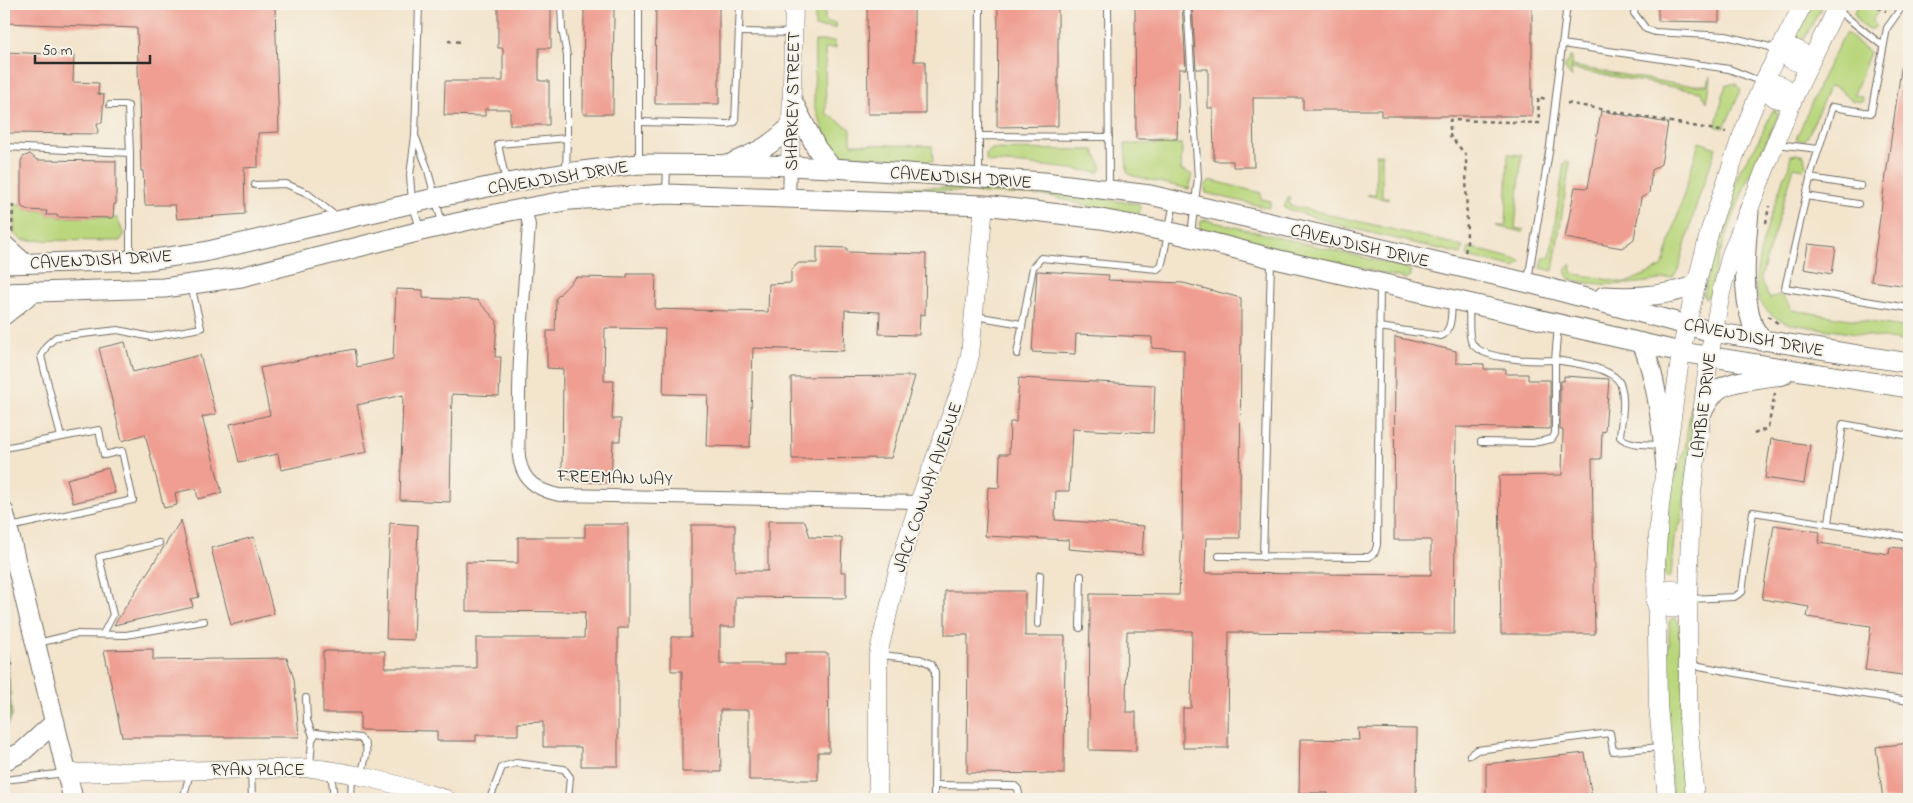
<svg xmlns="http://www.w3.org/2000/svg" width="1913" height="803" font-family="'Indie Flower',sans-serif">
<style>
.green{fill:#bad77e;stroke:#728154}
.forest{fill:#93b86d;stroke:#5f724c}
.building{fill:#ef9e91}
.lines{fill:none;stroke-linecap:round;stroke-linejoin:round}
.lane-casing{stroke:#716c63;stroke-width:8}
.street-casing{stroke:#716c63;stroke-width:14}
.secondary-casing{stroke:#716c63;stroke-width:19}
.primary-casing{stroke:#716c63;stroke-width:21}
.path{stroke:#716c63;stroke-width:2.5;stroke-dasharray:4 4;stroke-linecap:butt}
.lane{stroke:#fff;stroke-width:6}
.street{stroke:#fff;stroke-width:12}
.secondary{stroke:#fff;stroke-width:18}
.primary{stroke:#fff;stroke-width:19}
.labels{text-anchor:middle;stroke-width:4;stroke-linejoin:round;paint-order:stroke}
.street-label{font-size:18px;fill:#2b2b2b;stroke:#f7f3e8}
</style>
<rect width="100%" height="100%" fill="#f7f3e8"/>
<filter id="ink" filterUnits="userSpaceOnUse"><feTurbulence type="fractalNoise" baseFrequency=".02" numOctaves="2"/><feDisplacementMap in="SourceGraphic" scale="10" xChannelSelector="R" yChannelSelector="G"/><feConvolveMatrix kernelMatrix="1 2 1 2 8 2 1 2 1" color-interpolation-filters="sRGB"/></filter>
<filter id="wash" filterUnits="userSpaceOnUse"><feTurbulence type="fractalNoise" baseFrequency=".0096" numOctaves="4" result="noise"/><feDisplacementMap in="SourceGraphic" scale="20" xChannelSelector="R" yChannelSelector="G"/><feGaussianBlur stdDeviation="1.12" result="paint"/><feColorMatrix in="noise" values="0 0 0 0 0 0 0 0 0 0 0 0 0 0 0 0 0 1.4 0 .05"/><feComposite in="paint" operator="in"/></filter>
<g filter="url(#wash)">
<rect width="100%" height="100%" fill="#f3e4cc"/>
<g class="green">
<polygon points="815,4 825,4 825,22 836,23 836,28 815,27"/>
<polygon points="1810,4 1823,4 1805,38 1802,40 1796,40 1795,38"/>
<path d="M1859,4H1883L1872,21L1877,26C1866,35 1859,23 1854,13Z"/>
<path d="M1846,33L1870,52L1854,95L1861,96L1863,100L1862,102C1858,101 1853,101 1850,99C1843,93 1839,86 1829,87L1807,138L1803,141L1796,139L1821,80L1841,41Z"/>
<polygon points="815,41 835,41 836,48 825,48 826,113 851,129 851,144 932,146 933,162 833,154 814,106"/>
<polygon points="1570,57 1572,57 1571,66 1682,85 1708,85 1710,76 1711,79 1707,102 1701,92 1571,69 1572,78 1564,68"/>
<polygon points="1726,84 1736,84 1741,90 1724,128 1717,127 1716,124"/>
<polygon points="1773,110 1776,111 1778,116 1744,188 1720,253 1709,295 1705,298 1703,295 1717,240 1738,175 1741,168 1757,144"/>
<path d="M1699,142L1716,148L1696,206L1678,270L1673,277C1638,285 1604,288 1569,279L1565,271L1569,265H1572L1571,273L1626,283L1660,268L1664,262Z"/>
<polygon points="1125,144 1182,144 1181,170 1191,174 1192,177 1189,189 1130,175 1127,171"/>
<polygon points="991,149 1094,150 1102,169 1099,172 1024,164 990,162 986,160 986,153"/>
<polygon points="1376,154 1382,154 1382,197 1390,197 1388,200 1367,195 1376,194"/>
<polygon points="1508,154 1522,155 1515,228 1524,230 1522,232 1497,226 1506,226"/>
<path d="M1797,154L1804,156L1806,167L1804,169L1794,167L1761,277L1762,285L1770,299L1779,295C1788,299 1787,303 1791,310L1909,328V342L1791,324C1775,320 1757,306 1756,288C1754,259 1775,205 1784,176L1788,170L1791,155Z"/>
<polygon points="1566,161 1570,162 1553,271 1541,268 1544,257 1550,257 1564,163"/>
<polygon points="1210,180 1261,193 1261,199 1271,201 1269,208 1206,193 1205,186"/>
<polygon points="904,186 1063,193 1138,204 1141,208 1138,215 1130,216 1049,196 903,189"/>
<polygon points="1288,197 1290,197 1289,205 1463,246 1461,254 1342,226 1284,208"/>
<polygon points="14,204 21,204 26,210 47,211 47,215 58,215 58,217 117,218 124,235 120,241 23,240 14,234"/>
<polygon points="1206,220 1407,268 1411,271 1411,276 1406,279 1202,230 1200,228 1201,221"/>
<polygon points="1469,247 1521,261 1519,265 1515,268 1467,256"/>
<polygon points="1694,385 1697,385 1682,520 1674,538 1671,576 1667,579 1664,573 1669,495 1685,448"/>
<polygon points="1676,618 1679,623 1691,799 1673,799 1662,667 1669,645 1669,622 1671,619"/>
</g>
<polygon class="forest" points="4,621 12,716 4,732"/>
<g id="blocks">
<g class="building">
<polygon points="4,4 136,7 136,4 266,4 266,6 275,5 279,132 258,133 258,167 244,168 245,214 177,219 175,205 145,205 143,171 141,171 137,28 4,23"/>
<polygon points="498,4 551,4 551,48 539,48 539,81 549,81 549,125 510,125 510,109 485,109 485,116 444,115 445,81 503,81 503,48 498,48"/>
<polygon points="584,4 614,4 613,114 583,114"/>
<polygon points="656,4 719,4 719,104 655,104"/>
<polygon points="867,4 914,4 914,61 925,61 925,114 868,114"/>
<polygon points="998,4 1058,4 1058,126 997,127"/>
<polygon points="1135,4 1182,4 1186,69 1179,69 1177,139 1136,139"/>
<polygon points="1192,4 1532,4 1532,116 1381,116 1381,110 1303,110 1303,98 1253,98 1254,167 1233,167 1233,161 1214,161 1213,108 1208,108 1208,69 1196,69"/>
<polygon points="1658,4 1719,4 1719,22 1658,21"/>
<polygon points="4,52 74,55 73,82 99,83 98,94 104,95 102,123 97,123 98,134 4,133"/>
<polygon points="1902,62 1909,62 1909,286 1871,281"/>
<polygon points="1601,111 1668,123 1661,164 1652,170 1649,193 1641,198 1634,239 1622,248 1565,238 1575,187 1588,188"/>
<polygon points="30,154 37,160 116,161 116,204 114,204 113,218 57,217 58,215 46,215 47,211 28,210 22,207 21,204 21,161 23,157"/>
<polygon points="1808,244 1836,247 1832,274 1804,269"/>
<polygon points="817,247 847,248 847,252 926,254 925,315 920,314 919,335 879,334 880,312 845,310 844,351 753,348 750,447 706,446 708,395 663,394 665,329 605,328 604,381 614,381 612,419 621,419 620,441 613,441 611,483 578,482 562,477 563,369 547,368 547,331 555,331 556,298 576,277 627,278 627,274 656,274 655,309 768,312 769,284 791,283 791,271 795,266 799,263 817,263"/>
<polygon points="1037,271 1109,275 1108,280 1183,283 1241,298 1240,538 1206,538 1205,573 1431,575 1431,540 1394,540 1395,337 1456,351 1456,363 1484,364 1484,369 1506,369 1506,374 1528,374 1528,380 1550,380 1550,429 1456,427 1454,634 1229,632 1228,748 1183,748 1183,708 1191,708 1192,631 1127,631 1126,712 1136,712 1136,751 1089,750 1090,594 1179,595 1182,535 1184,350 1152,348 1152,337 1076,334 1075,354 1032,352"/>
<polygon points="396,289 423,290 423,298 477,300 497,321 495,357 501,357 499,396 452,394 450,502 400,500 403,395 357,405 367,452 281,470 278,454 239,462 230,424 270,415 260,368 354,349 357,367 393,359"/>
<polygon points="125,342 133,372 200,355 216,414 202,417 222,493 198,499 196,488 175,493 177,505 164,508 145,434 122,441 99,348"/>
<polygon points="915,376 891,458 792,459 791,377"/>
<polygon points="1564,376 1609,379 1605,432 1602,431 1601,459 1592,459 1595,634 1501,634 1499,476 1562,475 1563,430 1560,430 1560,381 1564,381"/>
<polygon points="1019,378 1155,385 1153,433 1072,429 1069,491 1056,491 1055,520 1144,526 1142,555 1068,549 1069,540 985,536 988,487 999,488 1000,454 1009,454 1010,422 1016,422"/>
<polygon points="1771,439 1810,445 1804,484 1765,478"/>
<polygon points="108,468 115,493 73,503 67,479"/>
<polygon points="181,520 199,597 191,599 193,607 114,625"/>
<polygon points="768,521 805,521 810,537 842,538 841,572 846,572 846,598 735,597 735,627 720,627 720,664 785,664 785,653 828,653 829,752 818,752 818,780 749,780 749,710 720,710 721,772 682,772 682,671 671,671 671,637 691,637 691,525 735,525 735,571 768,571"/>
<polygon points="390,523 418,525 414,640 386,639"/>
<polygon points="585,524 628,524 628,628 618,628 618,766 581,766 581,747 543,747 543,722 518,723 518,735 476,735 476,741 437,741 437,731 360,730 360,713 323,713 323,651 385,651 385,668 476,668 476,638 584,638 585,612 466,611 466,562 518,563 518,537 585,537"/>
<polygon points="1774,525 1820,532 1819,543 1889,554 1890,547 1909,549 1909,676 1865,670 1871,626 1807,617 1809,607 1762,599"/>
<polygon points="254,537 274,614 231,625 211,548"/>
<polygon points="945,591 1025,591 1025,636 1065,636 1064,774 967,773 968,635 945,635"/>
<polygon points="153,649 153,660 287,658 294,679 299,737 122,737 104,650"/>
<polygon points="1358,728 1417,729 1416,799 1328,799 1328,793 1299,793 1300,739 1359,740"/>
<polygon points="1909,743 1909,799 1883,799 1876,747"/>
<polygon points="1585,753 1592,799 1486,799 1486,764"/>
</g>
</g>
</g>
<g filter="url(#ink)">
<use href="#blocks" fill-opacity="0" stroke="#716c63" stroke-width="1"/>
<g class="lines">
<defs>
<g id="lane">
<polyline points="419,4 415,136 410,175 412,203 420,228"/>
<polyline points="1108,4 1109,188"/>
<polyline points="1187,4 1198,178 1191,234"/>
<polyline points="1635,4 1634,13 1646,29 1655,32 1726,36 1778,49"/>
<polyline points="1904,4 1887,28 1871,113 1832,107 1812,170 1785,288 1909,308"/>
<polyline points="1836,9 1883,46"/>
<polyline points="739,32 792,33"/>
<polyline points="1562,44 1729,69 1762,82"/>
<polyline points="110,105 124,105 128,106 130,153"/>
<polyline points="639,122 729,124 735,122 740,4"/>
<polyline points="979,136 980,4"/>
<polyline points="416,138 427,167 442,223"/>
<polyline points="1777,144 1818,149"/>
<polyline points="4,147 130,153 130,258"/>
<polyline points="639,162 639,4"/>
<polyline points="566,171 567,138"/>
<polyline points="979,177 979,136 1109,137"/>
<polyline points="1810,178 1861,186"/>
<polyline points="506,182 498,144 567,138 567,56 562,29 561,4"/>
<polyline points="255,185 286,184 307,193 338,218"/>
<polyline points="666,192 667,167"/>
<polyline points="1806,196 1858,204"/>
<polyline points="1528,280 1550,146 1567,4"/>
<path d="M1469,306C1470,317 1468,331 1471,341C1478,361 1538,361 1555,360L1558,325"/>
<polyline points="975,316 1022,324"/>
<path d="M1379,327L1441,336C1453,331 1451,312 1452,301"/>
<polyline points="1017,354 1033,267 1041,258 1157,269 1161,266 1163,259 1174,202"/>
<polyline points="61,437 41,356 47,345 56,337 118,330 151,337 201,328 191,285"/>
<path d="M1481,442L1533,443L1552,439L1555,434V360C1572,363 1616,367 1621,386C1626,402 1621,421 1620,437C1629,446 1649,444 1662,445"/>
<polyline points="4,448 99,430 104,455 122,451 133,500 10,527"/>
<polyline points="1829,523 1843,424 1909,436"/>
<polyline points="1219,556 1369,557 1375,552 1377,545 1380,284"/>
<polyline points="1263,557 1271,261"/>
<polyline points="1689,599 1734,597 1742,592 1753,512 1909,537"/>
<polyline points="1038,624 1040,575"/>
<polyline points="1080,628 1081,576"/>
<polyline points="103,634 113,615 99,557 159,543"/>
<polyline points="38,643 75,634 126,635 204,621"/>
<polyline points="880,655 920,659 931,664 935,672 934,799"/>
<polyline points="1689,664 1773,680 1909,701"/>
<polyline points="306,698 307,720 313,736"/>
<polyline points="1470,755 1477,750 1610,733 1613,751 1660,747"/>
<path d="M310,767L312,740L316,733L360,738C372,746 364,762 361,775"/>
<polyline points="251,771 252,799"/>
<polyline points="331,771 334,799"/>
<polyline points="4,780 66,773"/>
<polyline points="934,785 1015,786 1018,789 1020,799"/>
<polyline points="183,799 190,773"/>
<polyline points="351,799 352,776"/>
<polyline points="490,799 502,767 516,763 564,769 570,777 568,799"/>
</g>
<g id="street">
<polyline points="789,198 790,166"/>
<path d="M525,208L529,225C524,291 518,356 519,422C519,437 516,456 523,471C529,485 545,492 559,495L919,502"/>
</g>
<g id="secondary">
<path d="M1786,47C1798,48 1804,52 1809,63C1795,64 1788,59 1779,49Z"/>
<path d="M1763,83C1771,97 1777,104 1794,97"/>
<path d="M1763,83C1777,82 1786,85 1794,97"/>
<polyline points="790,166 794,4"/>
<polyline points="1655,601 1665,591 1672,589 1688,599"/>
<path d="M1655,601C1670,610 1675,613 1688,599"/>
<path d="M67,773L310,768C357,772 401,786 446,799"/>
<polyline points="878,799 878,655 899,566 919,502 963,383 970,355 984,205"/>
<polyline points="1667,799 1658,706 1656,565 1660,505 1681,352 1696,285 1710,230 1739,143 1763,83 1803,4"/>
<polyline points="1695,799 1688,720 1688,599 1691,500 1709,357 1721,293 1731,254 1794,97 1838,4"/>
</g>
<g id="primary">
<polyline points="792,100 817,149 832,168"/>
<path d="M734,162C760,151 770,146 791,126"/>
<path d="M1749,211C1746,247 1741,288 1752,323C1754,329 1759,335 1762,341"/>
<polyline points="4,245 24,263"/>
<polyline points="4,264 147,260 204,252 435,198 507,183 566,173 639,164 766,165 832,168 1044,182 1150,195 1533,284 1713,332 1909,363"/>
<polyline points="4,293 164,288 241,277 421,231 505,212 570,200 666,194 984,205 1101,219 1175,233 1271,258 1681,352 1909,388"/>
<path d="M1604,296C1634,298 1667,296 1696,285"/>
<polyline points="4,315 34,291"/>
<path d="M1642,343C1658,382 1661,425 1666,466"/>
<path d="M1702,412C1707,404 1711,395 1718,390C1730,380 1768,377 1783,375"/>
<polyline points="4,512 73,799"/>
<polyline points="4,761 22,752 55,722"/>
</g>
</defs>
<use href="#lane" class="lane-casing"/>
<use href="#street" class="street-casing"/>
<use href="#secondary" class="secondary-casing"/>
<use href="#primary" class="primary-casing"/>
<g class="path">
<polyline points="1870,4 1886,11"/>
<polyline points="448,41 463,42"/>
<polyline points="1567,103 1726,132"/>
<polyline points="1766,223 1769,206"/>
<polyline points="12,232 13,205"/>
<polyline points="1465,252 1467,244 1466,155 1450,136 1450,120 1539,123 1538,97 1546,99"/>
<polyline points="1768,316 1779,324"/>
<polyline points="1754,434 1768,428 1775,393"/>
<polyline points="4,667 13,664"/>
</g>
<use href="#lane" class="lane"/>
<use href="#street" class="street"/>
<use href="#secondary" class="secondary"/>
<use href="#primary" class="primary"/>
</g>
</g>
<g class="labels">
<g class="street-label">
<text transform="translate(792 101) rotate(-89)" y="6">SHARKEY STREET</text>
<text transform="translate(558 177) rotate(-9)" y="6">CAVENDISH DRIVE</text>
<text transform="translate(961 177) rotate(4)" y="6">CAVENDISH DRIVE</text>
<text transform="translate(1360 245) rotate(13)" y="6">CAVENDISH DRIVE</text>
<text transform="translate(101 259) rotate(-3)" y="6">CAVENDISH DRIVE</text>
<text transform="translate(1754 337) rotate(11)" y="6">CAVENDISH DRIVE</text>
<text transform="translate(1703 405) rotate(-83)" y="6">LAMBIE DRIVE</text>
<text transform="translate(615 477) rotate(2)" y="6">FREEMAN WAY</text>
<text transform="translate(927 487) rotate(-71)" y="6">JACK CONWAY AVENUE</text>
<text x="258" y="775">RYAN PLACE</text>
</g>
</g>
<rect width="1913" height="803" fill="none" stroke="#f7f3e8" stroke-width="20"/>
<path d="M35 55v8h115v-8" fill="none" stroke="#2b2b2b" stroke-width="2.5"/>
<text x="42" y="55" font-size="15" fill="#2b2b2b" stroke="#f7f3e8" stroke-width="4" paint-order="stroke">50 m</text>
</svg>
